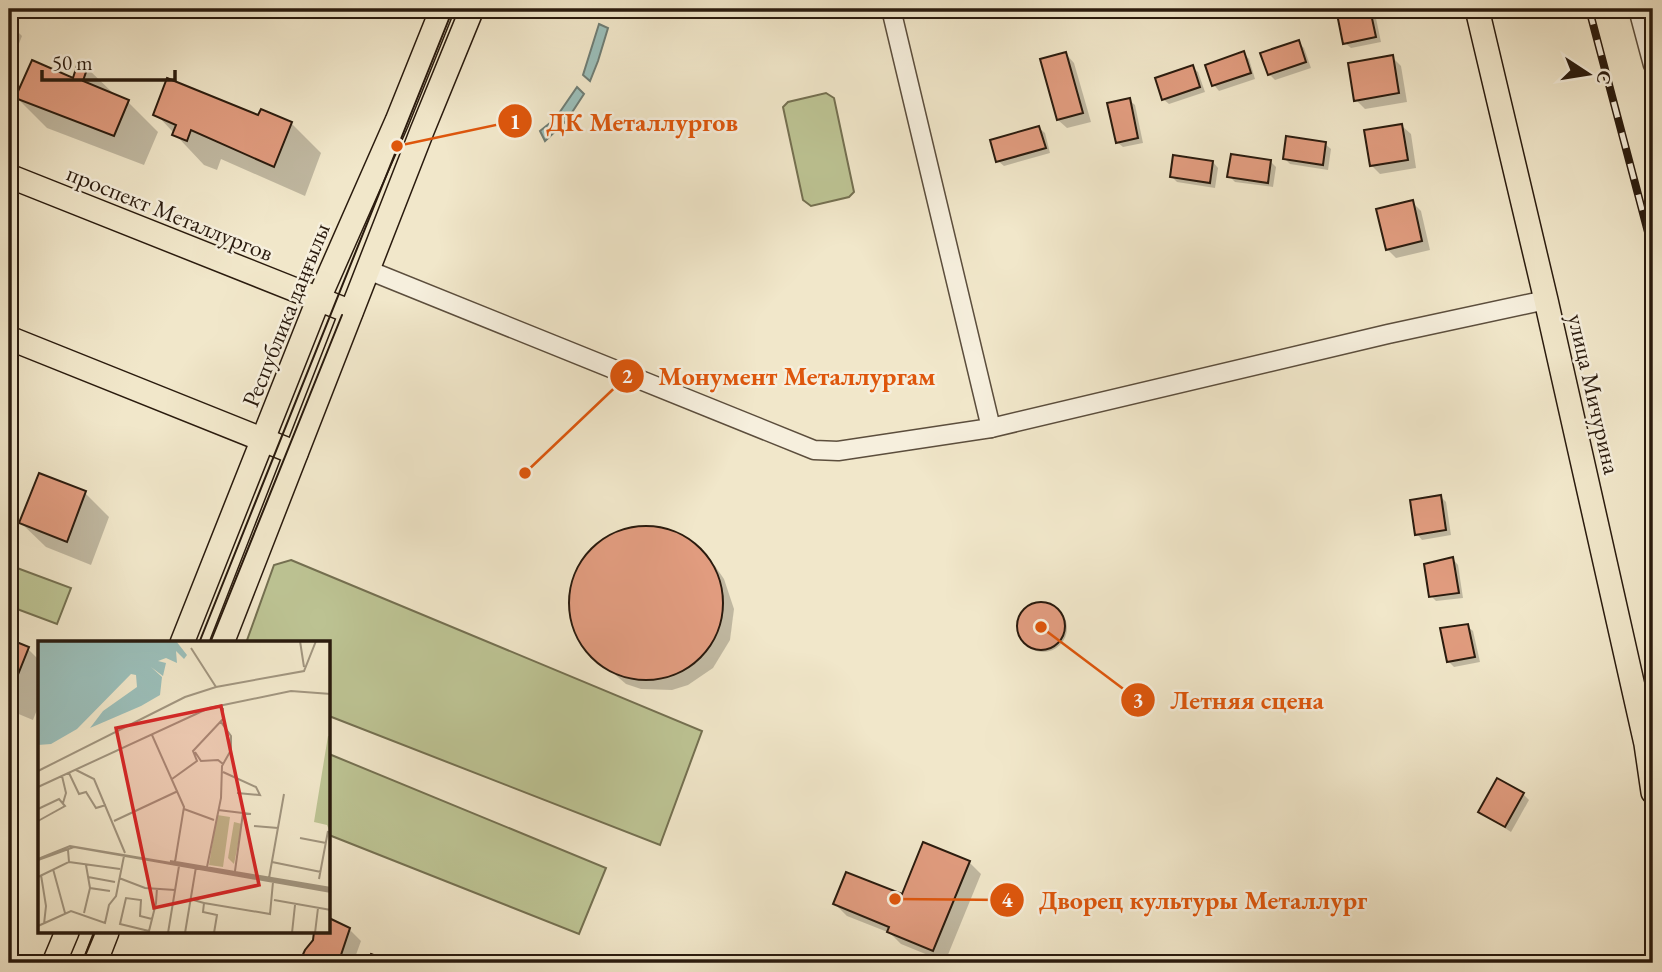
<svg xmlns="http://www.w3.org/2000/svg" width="1662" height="972" font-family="'EB Garamond',serif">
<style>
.green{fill:#bdc494;stroke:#747051;stroke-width:2}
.water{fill:#9bbfba;stroke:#6e7d75;stroke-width:2}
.shadow{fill:#0003}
.building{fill:#e19c7f;stroke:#2a1b0e;stroke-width:2}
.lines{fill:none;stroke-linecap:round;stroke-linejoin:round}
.minor-casing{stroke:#5c4e3d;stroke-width:21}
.major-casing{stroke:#2a1b0e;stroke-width:26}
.minor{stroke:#f6efdd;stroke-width:18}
.major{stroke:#f1e7ca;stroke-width:23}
.tram{stroke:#2a1b0e;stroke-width:2}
.rail-casing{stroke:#2a1b0e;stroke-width:8}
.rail{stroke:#f6efdd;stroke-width:5;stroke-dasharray:16;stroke-linecap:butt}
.labels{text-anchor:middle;stroke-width:5;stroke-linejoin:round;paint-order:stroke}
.street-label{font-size:24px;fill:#2a1b0e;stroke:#f6efdd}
.inset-road{fill:none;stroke:#a1957f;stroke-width:2}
.view{fill:#d62828;fill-opacity:0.15;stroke:#d62828;stroke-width:3.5}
.inset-edge{fill:none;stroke:#2a1b0e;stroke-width:3.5}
.leader{fill:none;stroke:#de560c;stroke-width:2.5}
.callout-dot{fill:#de560c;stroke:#f6efdd;stroke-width:2.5}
.mark-label{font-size:21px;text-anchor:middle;font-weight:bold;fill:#fff}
.callout-label{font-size:26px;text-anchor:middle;font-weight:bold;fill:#de560c;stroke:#f6efdd;stroke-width:5;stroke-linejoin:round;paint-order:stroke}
</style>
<rect width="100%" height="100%" fill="#f1e7ca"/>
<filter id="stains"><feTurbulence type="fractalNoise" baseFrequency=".00286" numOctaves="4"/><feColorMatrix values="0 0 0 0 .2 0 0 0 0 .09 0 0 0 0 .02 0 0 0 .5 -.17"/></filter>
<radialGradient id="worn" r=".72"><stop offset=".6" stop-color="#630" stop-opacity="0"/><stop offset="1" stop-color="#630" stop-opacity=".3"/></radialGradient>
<g class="green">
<polygon points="826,93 834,98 854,192 849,197 811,206 803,200 783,107 788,102"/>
<polygon points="291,560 702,731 660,845 329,716 329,643 246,643 274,565"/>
<polygon points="9,565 71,588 57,624 9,606"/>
<polygon points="329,754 606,868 579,934 329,835"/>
</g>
<g class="water">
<polygon points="599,24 608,28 598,61 590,81 583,75"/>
<polygon points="577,87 584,94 567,120 545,141 540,131 555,119"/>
</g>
<g class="shadow">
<polygon points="1054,9 1082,9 1060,15"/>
<polygon points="1338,9 1374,9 1381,42 1351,48 1345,43"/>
<polygon points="9,23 22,36 10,66 9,65"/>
<polygon points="1298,42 1304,48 1311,68 1275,80 1269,74"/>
<polygon points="1243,53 1249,59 1255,79 1219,91 1214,85"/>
<polygon points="1066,54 1074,63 1091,122 1067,128 1058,120"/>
<polygon points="1392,57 1401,66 1407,102 1365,109 1356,100"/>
<polygon points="1192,67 1198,72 1205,92 1169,104 1163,99"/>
<polygon points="87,68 116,96 128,102 158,132 144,165 47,128 17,98 74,80"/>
<polygon points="1129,100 1135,105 1143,143 1123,147 1117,142"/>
<polygon points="156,114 259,117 291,123 321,153 305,196 221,159 217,170 204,165"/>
<polygon points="1402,126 1411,134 1416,168 1380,174 1371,165"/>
<polygon points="1039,128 1045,133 1050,153 1004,166 998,161"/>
<polygon points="1325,144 1331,149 1328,170 1290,164 1284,158"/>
<polygon points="1270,161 1276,167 1273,187 1235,182 1229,176"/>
<polygon points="1213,162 1218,168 1215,188 1177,182 1172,177"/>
<polygon points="1412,202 1421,211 1430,250 1396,258 1387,249"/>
<polygon points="40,475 85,493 109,517 91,565 46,547 21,523"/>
<polygon points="1440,496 1446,502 1451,535 1422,540 1417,534"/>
<polygon points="632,529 663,530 691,543 715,566 724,579 734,609 730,640 713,668 688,685 672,690 641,689 626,684 589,652 574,624 572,593 582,564 603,542"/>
<polygon points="1453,559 1458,565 1463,598 1436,601 1431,596"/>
<circle cx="1043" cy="628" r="24"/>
<polygon points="1467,626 1473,631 1480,662 1454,667 1448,661"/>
<polygon points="9,641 28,649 40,661 40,702 33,720 9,710"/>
<polygon points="1523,794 1529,800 1511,832 1480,812"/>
<polygon points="969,862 981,874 945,962 901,944 890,933 847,916 835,904 903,897"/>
<polygon points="329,920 349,929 361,941 353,963 301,963 306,951 315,941 316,932 329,932"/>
</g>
<g class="building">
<polygon points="1336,9 1370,9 1376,37 1343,44"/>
<polygon points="1299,40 1306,62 1268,75 1260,53"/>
<polygon points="1244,51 1251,73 1212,86 1205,65"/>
<polygon points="1066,52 1083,113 1057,120 1040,59"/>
<polygon points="1393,55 1399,93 1354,101 1348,63"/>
<polygon points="32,60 73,78 78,62 88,66 83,81 129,100 114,136 15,98"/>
<polygon points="1193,65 1200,87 1162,100 1155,78"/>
<polygon points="167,78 258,115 261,109 292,122 274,167 191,130 187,141 172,135 176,125 153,115"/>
<polygon points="1130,98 1138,138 1116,143 1107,103"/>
<polygon points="1402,124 1408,160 1370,166 1364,130"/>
<polygon points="1039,126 1046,148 996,162 990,140"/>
<polygon points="1286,136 1326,142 1323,165 1283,159"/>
<polygon points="1231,154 1271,160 1268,183 1227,177"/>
<polygon points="1173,155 1213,161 1210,183 1170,177"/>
<polygon points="1413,200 1422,241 1386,250 1376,209"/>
<polygon points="39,473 86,491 67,542 19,523"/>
<polygon points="1441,495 1446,530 1415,535 1410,500"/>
<circle cx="646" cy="603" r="77"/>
<polygon points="1453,557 1459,593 1429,597 1424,564"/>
<circle cx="1041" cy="626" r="24"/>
<polygon points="1468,624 1475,657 1447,662 1440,628"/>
<polygon points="9,639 29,647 9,697"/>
<polygon points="1497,778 1524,793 1505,827 1478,812"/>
<polygon points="923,842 970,861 933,951 887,932 889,927 833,904 846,872 902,894"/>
<polygon points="329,918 350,928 340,958 350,963 299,963 305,950 313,940 314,932 329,932"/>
<polygon points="371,954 394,963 367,963"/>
</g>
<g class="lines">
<defs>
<g id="minor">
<polyline points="891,9 991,428"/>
<polyline points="1638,9 1653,65"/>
<polyline points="368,270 814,450 838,451 991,428 1388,334 1546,300"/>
</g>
<g id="major">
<polyline points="1477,9 1546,300 1646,744 1653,792"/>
<polyline points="9,176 351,312"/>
<polyline points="9,338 296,453"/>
<polyline points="182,643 319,298 397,121 442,9"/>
<polyline points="222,643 422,131 472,9"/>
<polyline points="54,963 67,932"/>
<polyline points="95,963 107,932"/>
</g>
</defs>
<use href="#minor" class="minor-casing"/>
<use href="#major" class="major-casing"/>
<use href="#minor" class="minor"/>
<use href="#major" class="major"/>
<g class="tram">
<polyline points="199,643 453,9"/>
<polyline points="210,643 342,315"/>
<polyline points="82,963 95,932"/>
</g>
<defs>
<polyline id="rail" points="1589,9 1653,251"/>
</defs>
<use href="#rail" class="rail-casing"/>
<use href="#rail" class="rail"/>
</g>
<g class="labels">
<g class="street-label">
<text transform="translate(170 213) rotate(22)" y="8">проспект Металлургов</text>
<text transform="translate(286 315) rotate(-68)" y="8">Республика даңғылы</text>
<text transform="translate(1594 394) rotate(77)" y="8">улица Мичурина</text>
</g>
</g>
<g transform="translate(38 641)">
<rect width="292" height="292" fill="#f1e7ca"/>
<path d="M290,95H292V191L289,184L276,181ZM179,174L192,176L185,226L171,224ZM196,181L204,183L196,223L190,217Z" fill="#bdc494"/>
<path d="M0,0H138L149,14L146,18L138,10L139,22L128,17L120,20L128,22L125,35L113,26L124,36L122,54L103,65L52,87L65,70L99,46L98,34L93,33L39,88L13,103L0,104Z" fill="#9bbfba"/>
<path class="inset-road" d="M262,0L266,26M153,7L178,46M114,94L146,166L137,221M157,111L163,120L180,119L185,123M38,129L56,138L87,212M0,130L147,56L178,46L266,30L278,0M185,131L218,146L222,154L199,152M31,132L41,153L48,151L58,167L68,164M24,135L28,152L25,162M134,138L159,120L155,110L185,78V67M0,146L171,67L253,50L293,53M0,168L21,158L27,165L0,180M146,168L176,179M180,169L213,173M76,180L140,150M216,185L240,187M262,197L288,202M0,218L32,205L293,249M0,219L36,206L293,251M132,220L293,247M31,221L82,228M234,221L283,231M48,224L52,247L72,250M169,226L183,157L184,125L193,109V95L183,81M15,228L27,272M197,230L205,172M3,234L8,265L6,283M0,236L31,221L30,209M50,236L77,241M81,237L107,247L137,249M231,237L246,153M281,238L290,190M152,258L166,262L165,271L179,274L176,292M236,259L293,269M166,262L232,273L235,241M46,272L52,247M114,278L102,275L103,259L88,257L82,283L111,290L118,262L119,247M0,285L33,270L67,282L71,264L78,255L86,215M130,292L141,225M147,292L158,226M254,292L257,264M277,292L280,267"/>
<path class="view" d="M183,65L221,244L116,267L78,87Z"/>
<rect width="292" height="292" class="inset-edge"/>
</g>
<path class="leader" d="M397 146L515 121M525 473L627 376M1041 627L1138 700M895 899L1007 900"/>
<g class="callout-dot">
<circle cx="397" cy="146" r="7"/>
<circle cx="525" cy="473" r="7"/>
<circle cx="1041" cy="627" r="7"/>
<circle cx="895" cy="899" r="7"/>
<circle cx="515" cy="121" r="18"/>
<circle cx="627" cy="376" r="18"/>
<circle cx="1138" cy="700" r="18"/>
<circle cx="1007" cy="900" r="18"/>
</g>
<g class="mark-label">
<text x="515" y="129">1</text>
<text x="627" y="383">2</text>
<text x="1138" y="707">3</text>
<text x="1007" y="907">4</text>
</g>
<g class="callout-label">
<text x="642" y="131">ДК Металлургов</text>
<text x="797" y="385">Монумент Металлургам</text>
<text x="1247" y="709">Летняя сцена</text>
<text x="1203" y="909">Дворец культуры Металлург</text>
</g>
<rect width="1662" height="972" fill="none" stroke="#f1e7ca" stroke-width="35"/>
<rect x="10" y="10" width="1641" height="951" fill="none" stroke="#2a1b0e" stroke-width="3.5"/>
<rect x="18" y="18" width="1627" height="937" fill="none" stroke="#2a1b0e" stroke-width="2"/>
<g transform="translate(1588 74) rotate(102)" stroke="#f6efdd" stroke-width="5" paint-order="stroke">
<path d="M0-5L12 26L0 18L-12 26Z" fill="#2a1b0e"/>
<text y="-10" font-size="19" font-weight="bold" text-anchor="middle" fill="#2a1b0e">С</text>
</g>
<path d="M42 70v10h133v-10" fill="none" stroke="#2a1b0e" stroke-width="3.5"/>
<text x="52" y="70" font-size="21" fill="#2a1b0e" stroke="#f6efdd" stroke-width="5" paint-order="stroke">50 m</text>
<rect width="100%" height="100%" filter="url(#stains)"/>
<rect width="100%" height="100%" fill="url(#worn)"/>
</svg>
